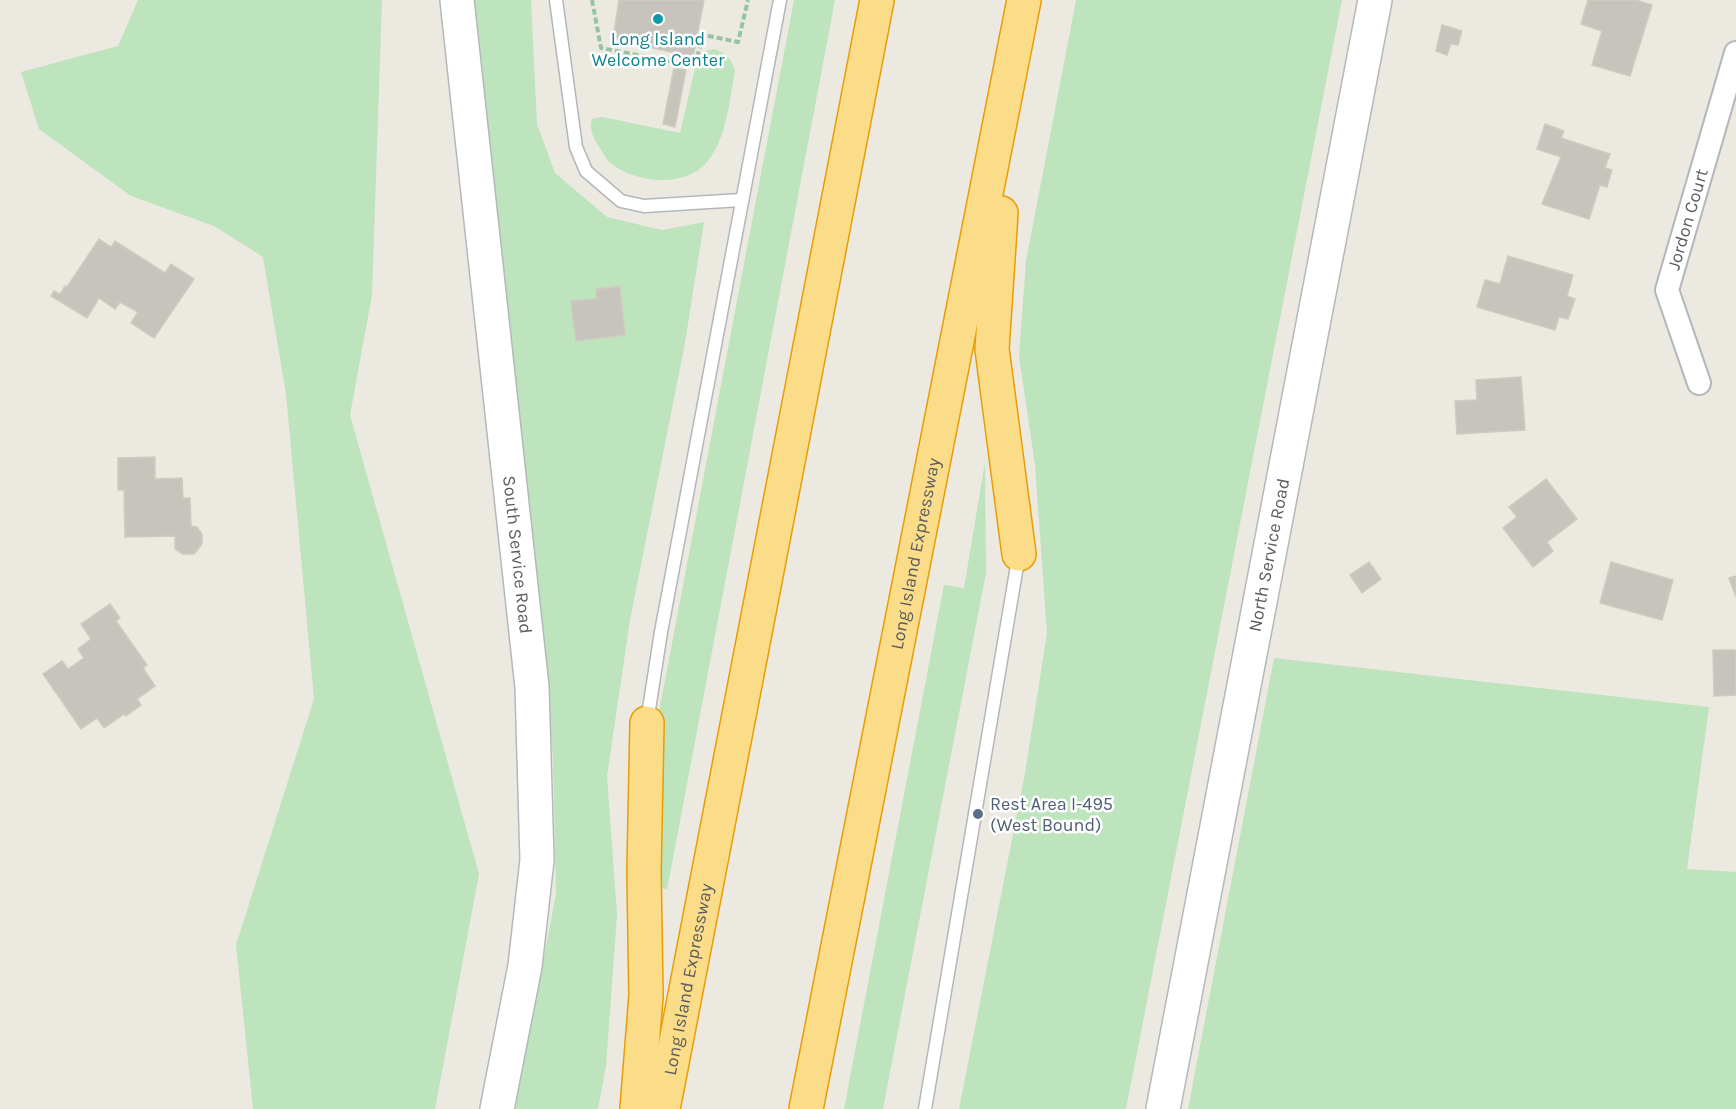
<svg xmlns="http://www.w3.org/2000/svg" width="1736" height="1109" font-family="Karla,sans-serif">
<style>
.green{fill:#bde4bc}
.building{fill:#c7c4be;stroke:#d0cbbf;stroke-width:1.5}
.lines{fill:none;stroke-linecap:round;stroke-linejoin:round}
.lane-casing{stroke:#b3b7bb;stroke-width:15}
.street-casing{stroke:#b3b7bb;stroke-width:26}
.secondary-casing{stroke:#b4b8bd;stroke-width:36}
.highway-casing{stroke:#e99d04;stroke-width:36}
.path{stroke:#96c4a2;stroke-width:4;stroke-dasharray:6 3;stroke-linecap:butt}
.lane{stroke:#fff;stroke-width:12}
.street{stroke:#fff;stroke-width:22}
.secondary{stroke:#fff;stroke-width:33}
.highway{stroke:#fbdc88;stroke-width:33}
.culture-dot{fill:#0f9aa8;stroke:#fff;stroke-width:2}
.service-dot{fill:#5c6f8a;stroke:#fff;stroke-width:2}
.labels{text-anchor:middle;stroke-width:5;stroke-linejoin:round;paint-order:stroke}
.culture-label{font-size:18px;fill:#0d838f;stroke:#fff}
.street-label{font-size:18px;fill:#595d61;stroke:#fff}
.service-label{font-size:18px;fill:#4e5e75;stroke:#fff;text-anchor:start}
</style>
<rect width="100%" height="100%" fill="#ece9e0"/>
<g class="green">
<polygon points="138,0 382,0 372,295 350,415 479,874 435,1109 253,1109 236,945 314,699 286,394 263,257 214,226 131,196 39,129 21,72 118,46"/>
<polygon points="468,0 531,0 537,124 555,173 607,217 662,230 704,222 685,343 630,620 607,776 617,915 606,1066 598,1109 515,1109 556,894 553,759 532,523"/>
<polygon points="794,0 835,0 667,890 654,883 656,728"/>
<polygon points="1076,0 1342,0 1126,1109 959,1109 1025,773 1047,633 1035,465 1019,356 1026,261"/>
<path d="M714,49C726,53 732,59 735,71C729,101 727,139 706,163C684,188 636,183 612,164C606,160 602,151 598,145C593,138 589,128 592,119L602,117L680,133L696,64L705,51Z"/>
<polygon points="985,462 986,573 883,1109 844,1109 944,585 964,588"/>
<polygon points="1274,658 1709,707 1687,869 1736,872 1736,1109 1188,1109"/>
</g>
<g class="building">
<polygon points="619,0 704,0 693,57 613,39"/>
<polygon points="1588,0 1636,0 1652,5 1630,76 1592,65 1602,31 1581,24"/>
<polygon points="1442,25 1462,31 1458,45 1451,44 1447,55 1436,51"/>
<polygon points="674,68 686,70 675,127 663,124"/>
<polygon points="1545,124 1564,131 1561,138 1610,154 1605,168 1612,170 1607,187 1600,185 1589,219 1542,204 1561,157 1537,149"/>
<polygon points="99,239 111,247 115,241 165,273 171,264 194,279 154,338 131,323 138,312 120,302 115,309 99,298 87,318 51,296 54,291 60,294 65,286 67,287"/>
<polygon points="1508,256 1573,275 1567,296 1575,299 1568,319 1559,317 1555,330 1477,307 1485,280 1500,284"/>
<polygon points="620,286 625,335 576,341 571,301 596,299 596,289"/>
<polygon points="1521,377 1525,430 1457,434 1455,401 1477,400 1476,380"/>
<polygon points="155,457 155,479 182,478 183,498 190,498 191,526 197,527 202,534 202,544 194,554 183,554 175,549 175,536 125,537 124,490 118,490 118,458"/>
<polygon points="1546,479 1577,519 1547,542 1553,551 1533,567 1503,528 1517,517 1509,507"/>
<polygon points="1369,562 1381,579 1362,593 1350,575"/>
<polygon points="1611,562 1673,580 1662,620 1600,603"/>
<polygon points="1736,576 1736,597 1729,578"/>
<polygon points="110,604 120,618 116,621 147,665 143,668 155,686 137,699 141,705 126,716 124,714 104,728 97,718 81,729 43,674 62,661 68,669 84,658 78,649 91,639 81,624"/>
<polygon points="1713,650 1736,650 1736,695 1714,696"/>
</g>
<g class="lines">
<defs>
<g id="lane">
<polyline points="556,0 576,147 586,171 621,201 644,206 741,200"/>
<polyline points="647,722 661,632 780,0"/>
<polyline points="925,1109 1019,554"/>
</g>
<g id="street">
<path id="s1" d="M1699,383L1667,290L1736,53"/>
</g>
<g id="secondary">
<path id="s2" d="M457,0L532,687L537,860L525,966L497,1109"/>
<path id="s3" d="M1163,1109L1375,0"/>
</g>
<g id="highway">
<polyline points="1001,213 992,349 1019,554"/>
<polyline points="637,1109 646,996 644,872 647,723"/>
<path id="s4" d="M663,1109L877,0"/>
<path id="s5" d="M806,1109L1024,0"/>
</g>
</defs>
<use href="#lane" class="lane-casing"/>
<use href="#street" class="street-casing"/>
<use href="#secondary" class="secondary-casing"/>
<use href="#highway" class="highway-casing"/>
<polyline class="path" points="592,0 601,48 694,66 704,35 738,42 748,0"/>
<use href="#lane" class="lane"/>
<use href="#street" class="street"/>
<use href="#secondary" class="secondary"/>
<use href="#highway" class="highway"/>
</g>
<circle class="culture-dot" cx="658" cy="19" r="6"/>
<circle class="service-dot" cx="978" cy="814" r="6"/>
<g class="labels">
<g class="culture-label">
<text x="658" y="45">Long Island<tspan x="658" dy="21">Welcome Center</tspan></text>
</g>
<g class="street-label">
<text dy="6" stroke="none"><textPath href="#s1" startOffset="172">Jordon Court</textPath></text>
<text dy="6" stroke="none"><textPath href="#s3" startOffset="564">North Service Road</textPath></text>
<text dy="6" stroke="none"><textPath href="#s2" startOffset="558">South Service Road</textPath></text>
<text dy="6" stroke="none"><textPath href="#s5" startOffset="566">Long Island Expressway</textPath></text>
<text dy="6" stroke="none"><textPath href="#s4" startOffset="132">Long Island Expressway</textPath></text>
</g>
<g class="service-label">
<text x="990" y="810">Rest Area I-495<tspan x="990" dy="21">(West Bound)</tspan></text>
</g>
</g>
</svg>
